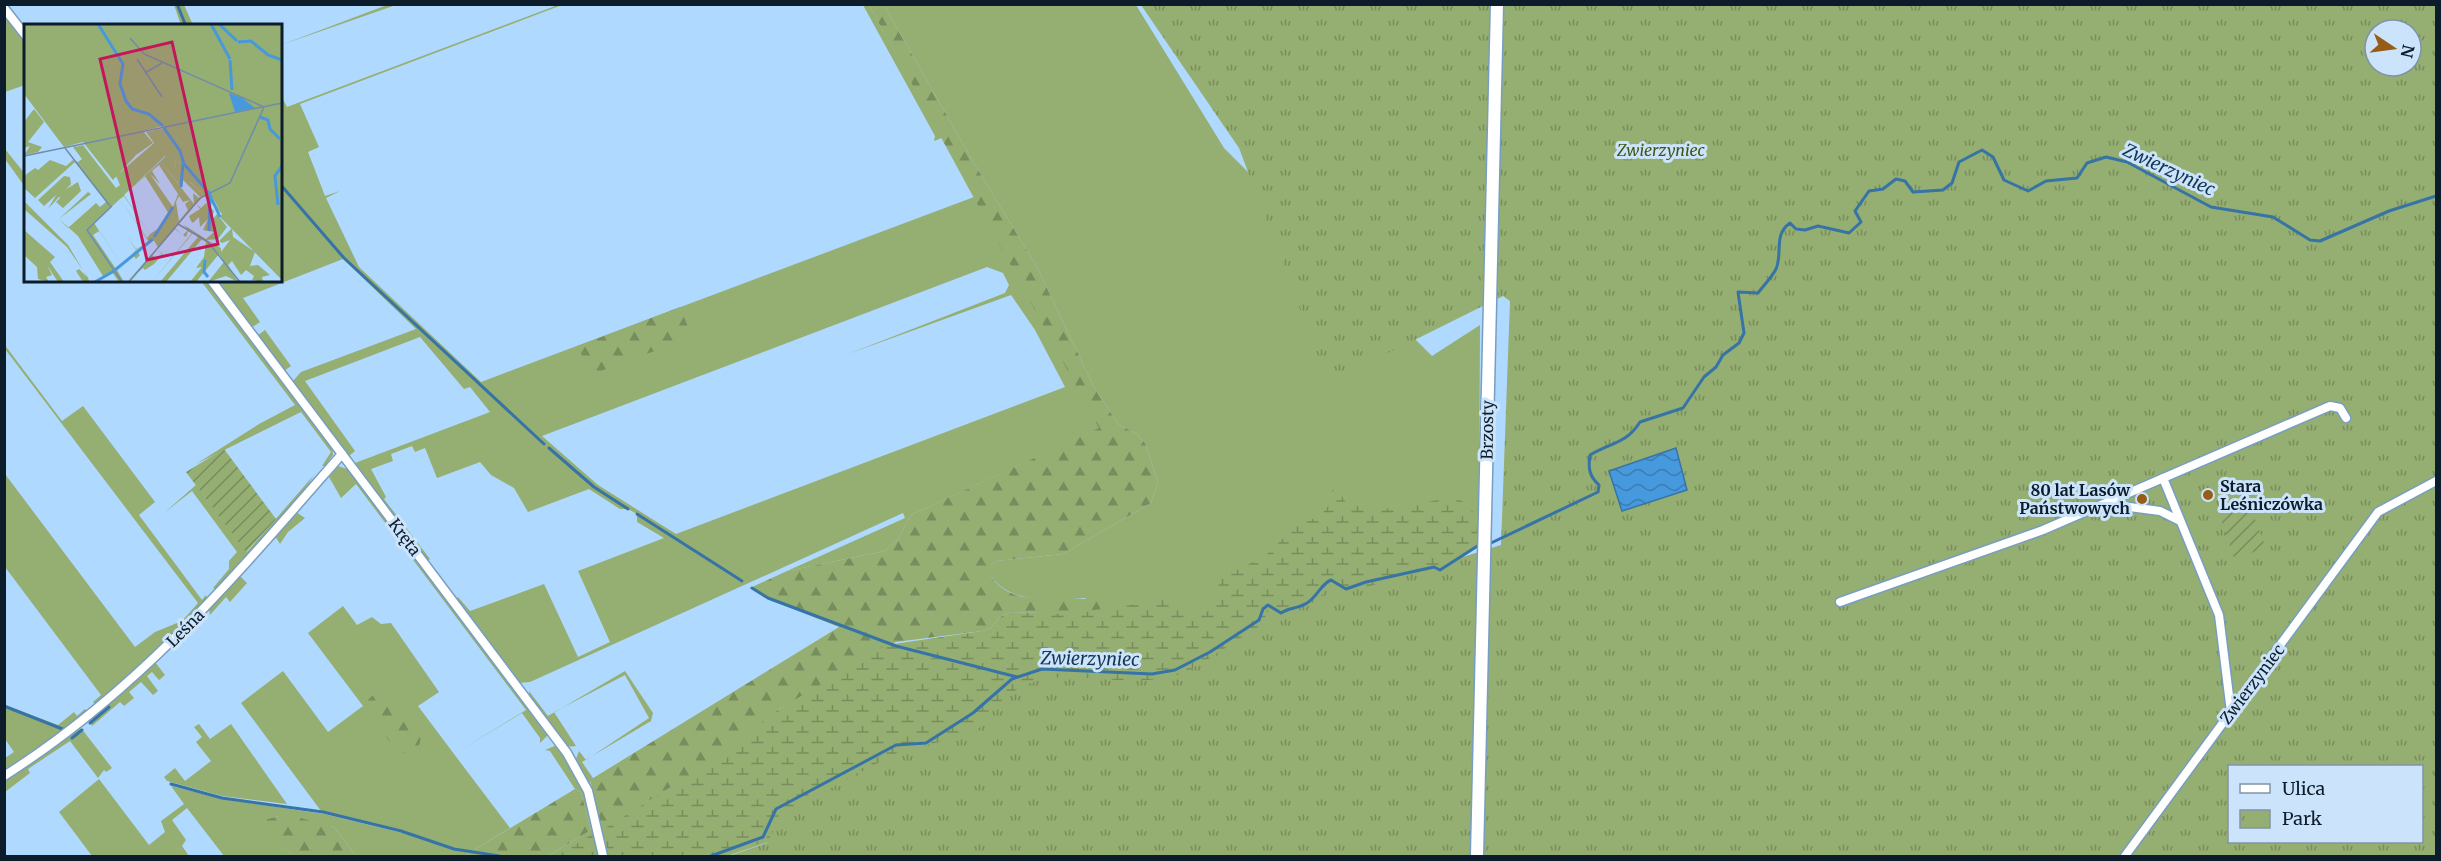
<svg xmlns="http://www.w3.org/2000/svg" width="2441" height="861" font-family="Merriweather,serif">
<style>
.grass{fill:#95ae71;fill-rule:evenodd}
.forest{fill:url(#forest-firs)}
.wetland{fill:url(#wetland-marsh)}
.park{fill:url(#park-tufts);fill-rule:evenodd}
.garden{fill:url(#garden-furrows)}
.water{fill:url(#water-waves);stroke:#3674a7;stroke-width:1.5}
.lines{fill:none;stroke-linecap:round;stroke-linejoin:round}
.stream{stroke:#3674a7;stroke-width:3}
.street-casing{stroke:#779ec2;stroke-width:11}
.secondary-casing{stroke:#779ec2;stroke-width:15}
.street{stroke:#fff;stroke-width:8}
.secondary{stroke:#fff;stroke-width:12}
.poi-dot{fill:#955d16;stroke:#cce4fb;stroke-width:2}
.labels{text-anchor:middle;stroke-width:6;stroke-linejoin:round;paint-order:stroke}
.park-label{font-size:16px;font-style:italic;fill:#3d5410;stroke:#cce4fb}
.street-label{font-size:16px;fill:#0d1c2a;stroke:#cce4fb}
.poi-label{font-size:16px;font-weight:bold;fill:#0d1c2a;stroke:#cce4fb;text-anchor:start}
.water-label{font-size:18px;font-style:italic;fill:#143551;stroke:#cce4fb}
.inset-river{fill:none;stroke:#4799dd;stroke-width:3}
.inset-road{fill:none;stroke:#6f8daa;stroke-width:1.5}
.view{fill:#c2185b;fill-opacity:0.15;stroke:#c2185b;stroke-width:3}
.inset-edge{fill:none;stroke:#0d1c2a;stroke-width:3}
</style>
<defs>
<pattern id="forest-firs" width="22" height="20" patternUnits="userSpaceOnUse" patternTransform="scale(1.5)"><rect width="22" height="20" fill="#95ae71"/><path d="M5 1l3.5 6h-7zM16 11l3.5 6h-7z" fill="#788d5d"/></pattern>
<pattern id="wetland-marsh" width="20" height="14" patternUnits="userSpaceOnUse" patternTransform="scale(1.5)"><rect width="20" height="14" fill="#95ae71"/><path d="M1 5h8M5 5V1M11 12h8M15 12V8" fill="none" stroke="#788d5d"/></pattern>
<pattern id="park-tufts" width="24" height="20" patternUnits="userSpaceOnUse" patternTransform="scale(1.5)"><rect width="24" height="20" fill="#95ae71"/><path d="M3 7l-1-3M5 7V3M7 7l1-3M15 17l-1-3M17 17v-4M19 17l1-3" fill="none" stroke="#788d5d"/></pattern>
<pattern id="garden-furrows" width="10" height="10" patternUnits="userSpaceOnUse" patternTransform="scale(1.5)"><rect width="10" height="10" fill="#95ae71"/><path d="M-1 1l2-2M0 10L10 0M9 11l2-2" fill="none" stroke="#788d5d"/></pattern>
<pattern id="water-waves" width="16" height="10" patternUnits="userSpaceOnUse" patternTransform="scale(1.5)"><rect width="16" height="10" fill="#4799dd"/><path d="M0 5q4-4 8 0t8 0" fill="none" stroke="#3a7cb3"/></pattern>
</defs>
<rect width="100%" height="100%" fill="#b0d9ff"/>
<g class="grass">
<polygon points="174,5 184,5 193,25 181,25"/>
<polygon points="387,5 396,5 281,45"/>
<path d="M558,5H562L300,104L319,147L308,152L325,196L340,191L326,198L359,267L481,382L974,197L1100,428L911,515L898,539L885,551L787,571L905,518L903,513L530,682L519,683L456,599L458,597L470,611L544,584L578,657L610,642L578,571L664,538L637,522V514L628,509H620L589,489L528,512L514,488L491,475L480,462L437,478L425,448L415,452L412,446L391,454L393,461L371,469L386,497L384,499L430,559L427,561L355,463L490,412L470,387L464,389L420,337L305,381L355,451L349,456L292,382L301,372L416,329L343,259L243,298L260,322L251,328L215,281L280,280L281,95L287,107ZM987,267L1003,273L1009,285L1005,293L848,354L1011,295L1035,330L1065,387L676,534L598,485L542,436Z"/>
<polygon points="863,5 869,5 942,138 934,141 935,136"/>
<path d="M884,5H1136L1224,148L1432,356L1480,325L1479,545L1138,717L727,856H607L593,795L576,759L579,751L586,760L649,718L625,675L554,712L576,746L566,747L530,698L529,691L548,716L625,671L653,713L651,721L582,762L593,778L590,782L602,828L776,711L1087,598C1055,599 1012,606 991,576V565L996,561L1063,554L1151,503L1158,481L1145,443L1137,434L1118,424L1093,385L1037,267L975,165Z"/>
<polygon points="4,14 26,40 25,85 5,92"/>
<polygon points="5,149 25,174 25,187 5,159"/>
<polygon points="201,281 206,281 332,446 333,455 325,466 322,466 331,452 301,412 196,464 259,424 295,405"/>
<polygon points="265,330 291,366 284,371 257,336"/>
<polygon points="4,344 62,421 83,406 155,502 139,515 202,600 206,595 208,600 96,706 93,702 101,695 5,567 5,474 135,647 155,632 182,621 198,603 5,349"/>
<polygon points="338,466 350,470 549,734 540,743 540,738 522,713 454,754 510,828 464,856 356,856 334,827 279,816 265,820 292,856 224,856 187,808 172,820 186,840 182,846 189,856 92,856 59,812 99,779 149,845 165,832 161,821 184,804 171,786 222,799 324,814 402,833 401,830 321,811 241,703 283,671 328,732 363,706 308,633 343,606 357,625 372,617 381,624 391,623 439,692 418,706 454,754 526,710 356,484 341,498 329,477"/>
<polygon points="314,475 302,494 217,590 213,588 229,569 229,561 237,552 192,491 164,513 196,485 247,552"/>
<polygon points="296,512 305,518 288,532 280,544 275,536"/>
<polygon points="240,576 247,583 230,602 226,597 210,615 209,609"/>
<polygon points="155,662 165,675 159,680 152,672 147,676 158,691 153,695 141,682 129,692 134,698 124,706 120,702 92,726 90,721"/>
<polygon points="5,705 58,725 74,712 77,716 85,709 88,713 66,731 5,771 5,758 14,752 5,739"/>
<polygon points="199,724 210,739 231,724 287,804 222,796 167,781 164,777 175,768 185,781 211,761 196,742 202,737 194,727"/>
<polygon points="81,728 112,768 106,772 104,770 98,778 70,741 28,769 30,773 5,792 5,779"/>
<polygon points="557,745 584,790 598,856 548,856 591,830 581,792 575,789 550,751 545,750"/>
</g>
<g class="forest">
<path d="M869,5H884L975,165L1037,267L1093,385L1118,424L1137,434L1145,443L1158,481L1151,503L1063,554L996,561L991,565V576C1016,613 1062,590 1097,602L1101,609L1072,614L1010,612L1000,617L991,628L982,631L896,642L776,711L710,763L602,829L590,780L839,627L765,598L750,588L787,571L885,551L898,539L911,515L1099,428Z"/>
<polygon points="680,307 692,337 590,375 578,346"/>
<path d="M375,694C397,697 441,739 409,754L401,752L390,742L368,712C365,703 367,699 375,694Z"/>
<polygon points="575,789 581,792 591,830 548,856 464,856"/>
<polygon points="279,816 297,817 334,827 356,856 292,856 264,820"/>
</g>
<g class="wetland">
<path d="M1337,487L1346,503C1363,509 1383,510 1401,507C1444,501 1477,479 1479,545L1452,565L1267,646L727,856H608L602,830L710,763L776,711L887,645L982,631L991,628L1000,617L1010,612L1072,614L1163,600L1175,604L1192,615L1207,612L1214,601L1221,578L1265,556L1297,525L1320,516L1329,505L1333,488Z"/>
<polygon points="592,834 597,856 557,856"/>
</g>
<path class="park" d="M1141,5H2436V856H729L767,843L781,815L898,752L976,733C1032,640 1098,697 1177,675C1196,670 1243,635 1263,624L1267,612L1320,601L1329,584L1337,592L1345,594L1501,545L1510,301L1503,296L1328,383L1239,148ZM2375,30H2411V66H2375ZM2230,766H2422V842H2230Z"/>
<g class="garden">
<polygon points="224,449 276,519 246,552 186,472"/>
<polygon points="2246,496 2266,548 2235,558 2228,550 2230,545 2217,508"/>
</g>
<polygon class="water" points="1676,448 1687,490 1622,511 1609,471"/>
<g class="lines">
<g class="stream">
<polyline points="177,4 186,26"/>
<polyline points="280,184 344,258 544,444"/>
<polyline points="549,448 594,487 628,509"/>
<polyline points="637,514 742,581"/>
<path d="M1491,543L1598,492L1599,485C1589,476 1588,468 1590,455C1612,442 1626,444 1640,422L1683,408L1704,377L1716,367L1723,355L1739,343L1744,333L1738,292L1758,293C1764,285 1772,277 1776,269C1783,253 1773,235 1790,223L1796,229L1805,230L1818,226L1849,233L1861,222L1855,211L1869,191L1883,189L1896,179L1905,181L1913,192L1943,190L1952,183L1959,162L1982,150L1993,157L2004,180L2028,191L2046,181L2077,178L2087,163L2106,157L2127,162L2211,207L2273,217L2310,240L2320,241L2389,211L2436,196"/>
<polyline points="752,588 768,598 896,646 1017,677"/>
<polyline points="4,706 65,730"/>
<polyline points="90,723 109,707"/>
<polyline points="72,738 82,730"/>
<polyline points="171,784 222,798 323,812 401,831 454,849 499,856"/>
<path d="M711,856L763,837L776,809L896,745L926,743L973,713L1012,679L1042,669L1152,674L1175,670L1210,652L1259,620L1263,609L1268,605L1281,613C1290,607 1298,609 1307,603C1317,597 1321,584 1331,580L1346,589L1366,582L1434,567L1440,570L1479,545"/>
</g>
<defs>
<g id="street">
<polyline points="4,8 26,36"/>
<polyline points="211,280 567,753 588,791 603,856"/>
<polyline points="2163,478 2219,615 2231,712"/>
<polyline points="2106,504 2160,511 2178,520"/>
<polyline points="1840,602 2043,530 2330,406 2340,408 2346,418"/>
<path d="M4,776C140,690 237,574 342,454"/>
<polyline points="2125,856 2378,512 2436,481"/>
</g>
<polyline id="secondary" points="1477,856 1497,4"/>
</defs>
<use href="#street" class="street-casing"/>
<use href="#secondary" class="secondary-casing"/>
<use href="#street" class="street"/>
<use href="#secondary" class="secondary"/>
</g>
<g class="poi-dot">
<circle cx="2208" cy="495" r="6"/>
<circle cx="2142" cy="499" r="6"/>
</g>
<g class="labels">
<g class="park-label">
<text x="1661" y="156">Zwierzyniec</text>
</g>
<g class="street-label">
<text transform="translate(1487 430) rotate(-89)" y="6">Brzosty</text>
<text transform="translate(405 537) rotate(53)" y="6">Kręta</text>
<text transform="translate(185 628) rotate(-45)" y="6">Leśna</text>
<text transform="translate(2252 684) rotate(-53)" y="6">Zwierzyniec</text>
</g>
<g class="poi-label">
<text x="2220" y="492">Stara<tspan x="2220" dy="18">Leśniczówka</tspan></text>
<text x="2130" y="496" text-anchor="end">80 lat Lasów<tspan x="2130" dy="18">Państwowych</tspan></text>
</g>
<g class="water-label">
<text transform="translate(2169 170) rotate(25)" y="6">Zwierzyniec</text>
<text transform="translate(1090 659) rotate(1)" y="6">Zwierzyniec</text>
</g>
</g>
<g transform="translate(24 24)">
<rect width="258" height="258" fill="#b0d9ff"/>
<path d="M10,85L20,98L4,118L18,123L14,128L0,131L6,122L0,124V98ZM140,104L197,188V189L180,172L172,180L177,184L182,179L190,187L186,199L193,190L203,203L194,215L183,216L197,224V228L206,216L198,219L195,217L208,204L209,213L231,228L226,242L234,241L246,251L238,253L239,258L228,256L230,252L222,246L217,251L208,237L204,241L214,258L202,252L184,258L200,238L195,230L172,258H166L178,243L172,244L180,233L182,218L178,215L142,258H136L174,213L169,209L128,258L168,209L164,207L162,213L159,211L164,206L160,201L182,215L190,208L179,206L184,195L176,203L175,193L169,199L167,197L165,192L176,185L172,180L151,204L158,211L151,205L128,231L133,235L138,230L134,226L139,230L130,240L121,246L119,244L103,258L134,223L129,215L112,226L116,231L112,235L108,230L93,246L100,258H95L88,248L70,258L79,252L54,212L35,195L64,168L67,170L35,195L44,204L72,179L76,183L82,178L51,138L11,174L0,164V152L11,144L14,146L26,136L42,142L49,136L54,138L69,156L74,151L55,129L52,123L59,121L92,164L96,161L92,152L130,119L122,108ZM141,132L151,144L152,135L180,171L175,174L169,169L170,180L137,138L121,152L145,190L138,202L126,210L100,171ZM135,141L154,170L149,183L126,150L136,160L128,147ZM100,172L126,210L123,214L96,175ZM155,172L159,178L166,176L161,180L164,186L155,197L152,178ZM96,175L125,218L116,223L104,206L116,223L112,225L103,212L112,226L98,241L70,199ZM75,207L98,241L92,245L69,211ZM40,152L46,153L47,160L24,185L32,171L20,182L14,176ZM0,177L44,221L66,258H59L52,247L55,245L65,255L43,223L0,185Z" fill="#95ae71" fill-rule="evenodd"/>
<path d="M52,122L75,152L69,157L54,138L58,135L49,123ZM142,132L151,144L152,134L167,159L180,171L176,173L159,156L157,163L137,138L102,169ZM43,158L39,167L54,158L57,167L39,184L32,178L36,174L33,168ZM0,206L31,233L26,238L40,258H34L23,241L28,251L22,253L25,258L14,255L13,243L0,231Z" fill="#95ae71"/>
<path d="M140,104L154,120L185,168L180,171L159,151L151,126L138,117Z" fill="#95ae71"/>
<path d="M0,0H258V256L196,193L198,190L186,169L160,139L139,102L119,107L129,119L112,131L89,156L59,118L40,123L0,70Z" fill="#95ae71"/>
<path d="M205,69L218,74L231,84L211,88Z" fill="#4799dd"/>
<path class="inset-river" d="M74,0L99,40L96,60L102,77L108,85L125,90L139,102M187,0L206,35M195,0L213,17M214,18L227,17L244,31L258,36M206,36L208,66M236,93L244,96L246,105L256,115M140,104L156,127L160,140L185,169L196,193M157,163L159,140M254,181L251,152L258,142M185,207L186,173M130,213L149,183M181,236L180,248L184,253M91,246L129,215M71,258L90,247"/>
<path class="inset-road" d="M106,14L120,30L240,83M113,35L138,73M121,49L138,39M41,124L86,182M0,132L258,79M88,182L63,206L98,258M154,200L184,218L216,258M105,258L176,174L206,159L240,83"/>
<path class="view" d="M148,18L194,220L123,236L76,35Z"/>
<rect width="258" height="258" class="inset-edge"/>
</g>
<rect width="2441" height="861" fill="none" stroke="#0d1c2a" stroke-width="12"/>
<rect x="2228" y="765" width="195" height="78" fill="#cce4fb" stroke="#8094a7" stroke-width="1.5"/>
<rect x="2240" y="784" width="30" height="9" fill="#ffffff" stroke="#8094a7" stroke-width="1.5"/>
<text x="2282" y="795" font-size="18" fill="#0d1c2a">Ulica</text>
<rect x="2240" y="810" width="30" height="18" fill="url(#park-tufts)" stroke="#8094a7" stroke-width="1.5"/>
<text x="2282" y="825" font-size="18" fill="#0d1c2a">Park</text>
<g transform="translate(2393 48) rotate(103)"><circle r="28" fill="#cce4fb" stroke="#8094a7" stroke-width="1.5"/>
<path d="M0-4.5L10 22L0 15L-10 22Z" fill="#955d16"/>
<text y="-9" font-size="16" font-weight="bold" text-anchor="middle" fill="#0d1c2a">N</text>
</g>
</svg>
